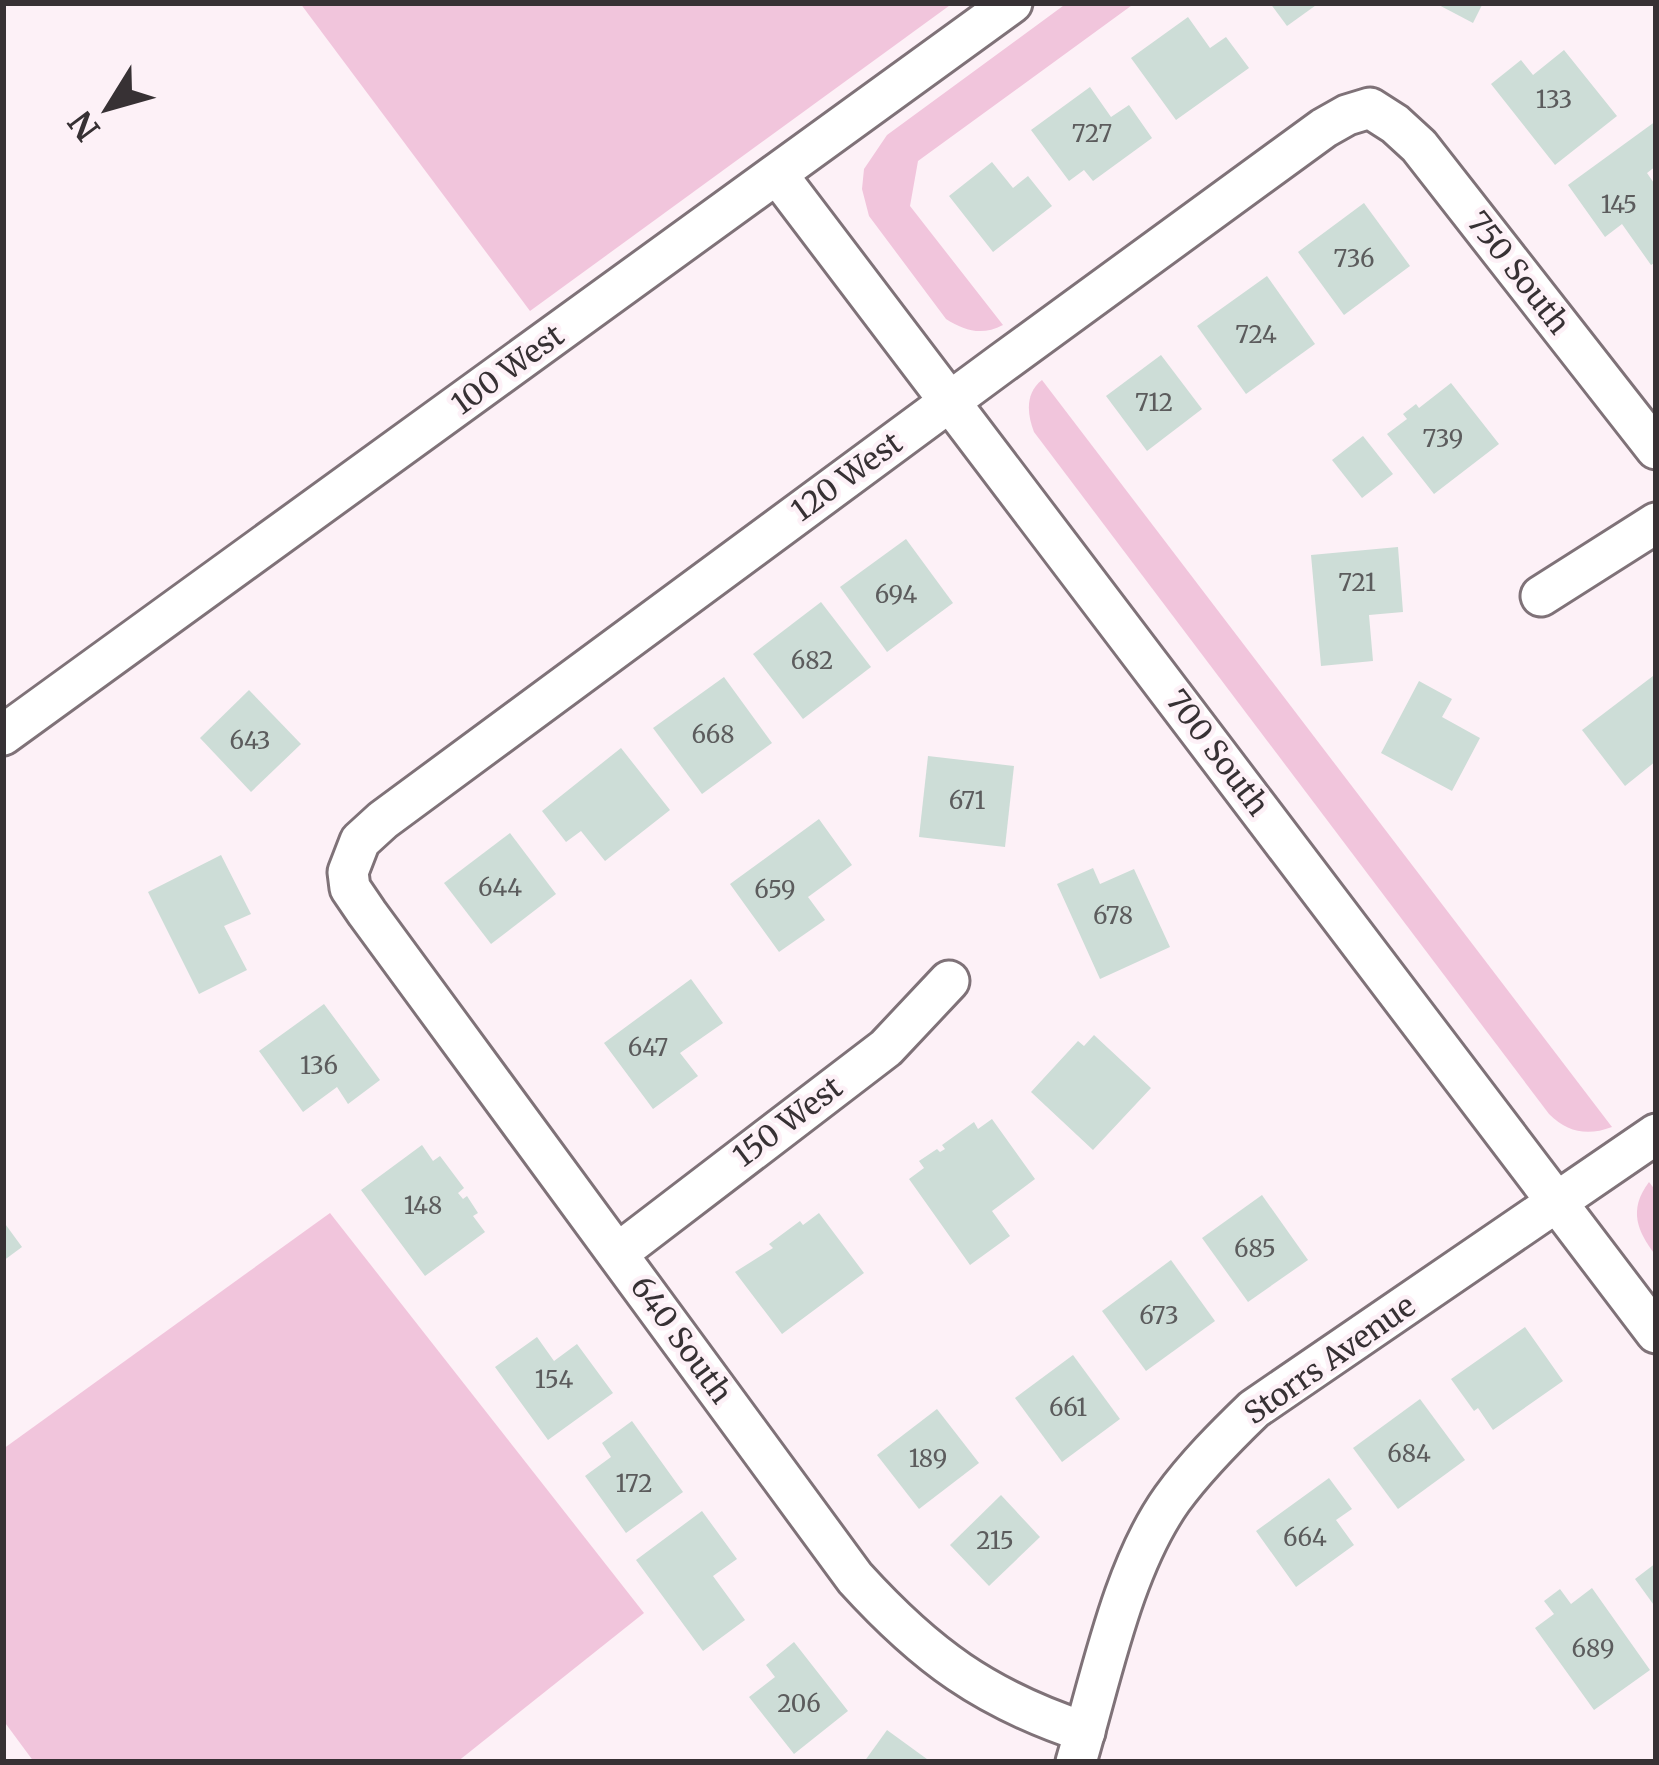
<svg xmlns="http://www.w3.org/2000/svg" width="1659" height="1765" font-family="Merriweather,serif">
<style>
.green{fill:#f1c5dc}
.building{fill:#cdddd7}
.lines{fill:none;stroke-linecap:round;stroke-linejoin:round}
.minor-casing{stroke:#7f7278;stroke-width:45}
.minor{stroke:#fff;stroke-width:39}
.labels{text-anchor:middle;stroke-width:9;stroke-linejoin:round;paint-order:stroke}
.number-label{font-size:24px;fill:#5c5c5d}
.street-label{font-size:30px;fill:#373134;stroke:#fdf1f7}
</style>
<rect width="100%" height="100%" fill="#fdf1f7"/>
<g class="green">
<polygon points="300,3 953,3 530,311"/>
<path d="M1067,3H1135L918,161L910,206L1003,325C982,336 965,331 946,319L869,216L862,189L864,169L887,135Z"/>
<path d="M1042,380L1612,1127C1588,1136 1568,1133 1549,1114L1034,432C1027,414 1025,393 1042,380Z"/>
<path d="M1649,1182L1656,1191V1256C1637,1231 1628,1210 1649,1182Z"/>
<polygon points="330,1213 644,1613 457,1762 34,1762 3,1720 3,1449"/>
</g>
<g class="building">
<polygon points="1270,3 1319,3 1287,26"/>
<polygon points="1435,3 1483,3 1473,23"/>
<polygon points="1188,17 1210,48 1226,37 1249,68 1176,120 1131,58"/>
<polygon points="1564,50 1617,116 1555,165 1491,84 1521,60 1533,75"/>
<polygon points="1090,87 1111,117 1129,105 1152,138 1093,181 1084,170 1069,181 1031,130"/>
<polygon points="1656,121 1656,166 1647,173 1656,186 1656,262 1651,265 1622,224 1605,237 1568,185"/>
<polygon points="992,162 1013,188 1028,176 1052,206 993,252 949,196"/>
<polygon points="1364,203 1410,266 1344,315 1298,252"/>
<polygon points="1267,276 1315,344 1246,394 1197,326"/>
<polygon points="1161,355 1202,409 1147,451 1106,396"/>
<polygon points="1451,383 1499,444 1434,494 1387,434 1407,419 1403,414 1416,404 1419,408"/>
<polygon points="1363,436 1393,474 1362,498 1332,460"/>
<polygon points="906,539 953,603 887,652 840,587"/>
<polygon points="1398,547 1403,612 1369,615 1373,661 1321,666 1311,555"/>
<polygon points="821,602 871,667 803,719 753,654"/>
<polygon points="1653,676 1656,680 1656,761 1625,786 1582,730"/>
<polygon points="724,677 772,743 702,794 653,728"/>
<polygon points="1419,681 1452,699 1442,717 1480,738 1452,791 1381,753"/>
<polygon points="249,690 301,744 251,792 200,738"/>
<polygon points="621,748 670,810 605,861 581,831 566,842 542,811"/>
<polygon points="928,756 1014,766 1005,847 919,837"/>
<polygon points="819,819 852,865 808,897 825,920 779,952 730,884"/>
<polygon points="510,833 556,894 491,944 444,883"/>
<polygon points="221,855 251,914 224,926 247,970 199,994 148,892"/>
<polygon points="1093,868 1100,884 1134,869 1170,947 1100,979 1057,884"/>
<polygon points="691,979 723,1023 680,1053 698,1076 653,1109 604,1043"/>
<polygon points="324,1004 380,1080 348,1104 337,1087 303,1112 259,1051"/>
<polygon points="1094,1035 1151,1088 1093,1150 1031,1092 1078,1041 1084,1046"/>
<polygon points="992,1119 1035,1179 992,1211 1010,1236 970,1265 909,1179 924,1168 919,1161 937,1149 940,1152 945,1149 942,1145 974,1122 978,1129"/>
<polygon points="422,1145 433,1161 440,1156 464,1188 458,1193 463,1199 467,1196 478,1213 473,1216 485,1232 425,1276 361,1190"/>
<polygon points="1262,1195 1308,1260 1248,1302 1202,1238"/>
<polygon points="819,1213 864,1273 782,1334 735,1272 773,1248 769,1244 800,1221 803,1225"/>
<polygon points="3,1221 22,1247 3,1261"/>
<polygon points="1171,1260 1215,1321 1146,1371 1102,1311"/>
<polygon points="1525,1327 1563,1381 1493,1430 1478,1408 1474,1411 1451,1379"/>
<polygon points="537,1337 554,1361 577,1344 613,1393 548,1440 495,1367"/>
<polygon points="1073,1355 1120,1419 1062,1462 1015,1398"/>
<polygon points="1420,1399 1465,1460 1398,1509 1353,1448"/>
<polygon points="937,1409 979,1463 919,1509 877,1455"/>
<polygon points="632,1421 683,1492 626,1533 585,1476 611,1457 602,1443"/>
<polygon points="1329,1478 1352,1509 1336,1520 1354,1545 1296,1587 1256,1531"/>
<polygon points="1001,1495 1040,1537 989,1586 950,1545"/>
<polygon points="702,1511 737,1559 713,1576 745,1620 703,1651 636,1560"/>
<polygon points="1656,1563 1656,1608 1635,1579"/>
<polygon points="1592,1588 1650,1670 1594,1710 1535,1628 1554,1614 1544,1601 1560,1589 1571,1604"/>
<polygon points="794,1642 848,1711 794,1754 749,1697 775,1677 766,1665"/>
<polygon points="887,1730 931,1762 864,1762"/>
</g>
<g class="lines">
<defs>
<g id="minor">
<polyline points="777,174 1656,1333"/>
<polyline points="1541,596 1656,523"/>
<polyline points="3,735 1012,3"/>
<polyline points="618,1253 886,1048 949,981"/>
<path d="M1085,1732C985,1699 926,1656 855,1578L367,913L350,888L348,872L360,841L383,820L1002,363L1324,128L1347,115L1370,108L1395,124L1419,146L1656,449"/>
<path d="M1076,1762C1101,1679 1122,1569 1172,1499C1196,1466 1225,1437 1254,1409L1656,1134"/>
</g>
</defs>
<use href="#minor" class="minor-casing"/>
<use href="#minor" class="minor"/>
</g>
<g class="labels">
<g class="number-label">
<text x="1554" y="108">133</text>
<text x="1092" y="142">727</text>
<text x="1619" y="213">145</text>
<text x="1354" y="267">736</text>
<text x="1256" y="343">724</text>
<text x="1154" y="411">712</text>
<text x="1443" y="447">739</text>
<text x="1357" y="591">721</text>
<text x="896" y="603">694</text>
<text x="812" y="669">682</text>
<text x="713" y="743">668</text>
<text x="250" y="749">643</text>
<text x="967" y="809">671</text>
<text x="500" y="896">644</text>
<text x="775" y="898">659</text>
<text x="1113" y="924">678</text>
<text x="648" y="1056">647</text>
<text x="319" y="1074">136</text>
<text x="423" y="1214">148</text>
<text x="1255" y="1257">685</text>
<text x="1159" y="1324">673</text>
<text x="554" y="1388">154</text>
<text x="1068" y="1416">661</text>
<text x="1409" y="1462">684</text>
<text x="928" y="1467">189</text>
<text x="634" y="1492">172</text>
<text x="1305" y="1546">664</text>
<text x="995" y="1549">215</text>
<text x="1593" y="1657">689</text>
<text x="799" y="1712">206</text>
</g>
<g class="street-label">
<text transform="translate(1518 273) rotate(52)" y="10">750 South</text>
<text transform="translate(508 370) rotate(-36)" y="10">100 West</text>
<text transform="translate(847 477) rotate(-36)" y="10">120 West</text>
<text transform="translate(1217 753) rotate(53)" y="10">700 South</text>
<text transform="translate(788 1122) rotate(-37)" y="10">150 West</text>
<text transform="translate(681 1340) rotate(54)" y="10">640 South</text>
<text transform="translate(1330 1360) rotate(-35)" y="10">Storrs Avenue</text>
</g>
</g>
<rect width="1659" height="1765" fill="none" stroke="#373134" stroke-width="12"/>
<g transform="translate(108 108) rotate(233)" stroke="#fdf1f7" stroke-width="9" paint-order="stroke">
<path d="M0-9L21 45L0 30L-21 45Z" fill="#373134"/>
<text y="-18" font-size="33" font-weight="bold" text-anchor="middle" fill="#373134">N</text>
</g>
</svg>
